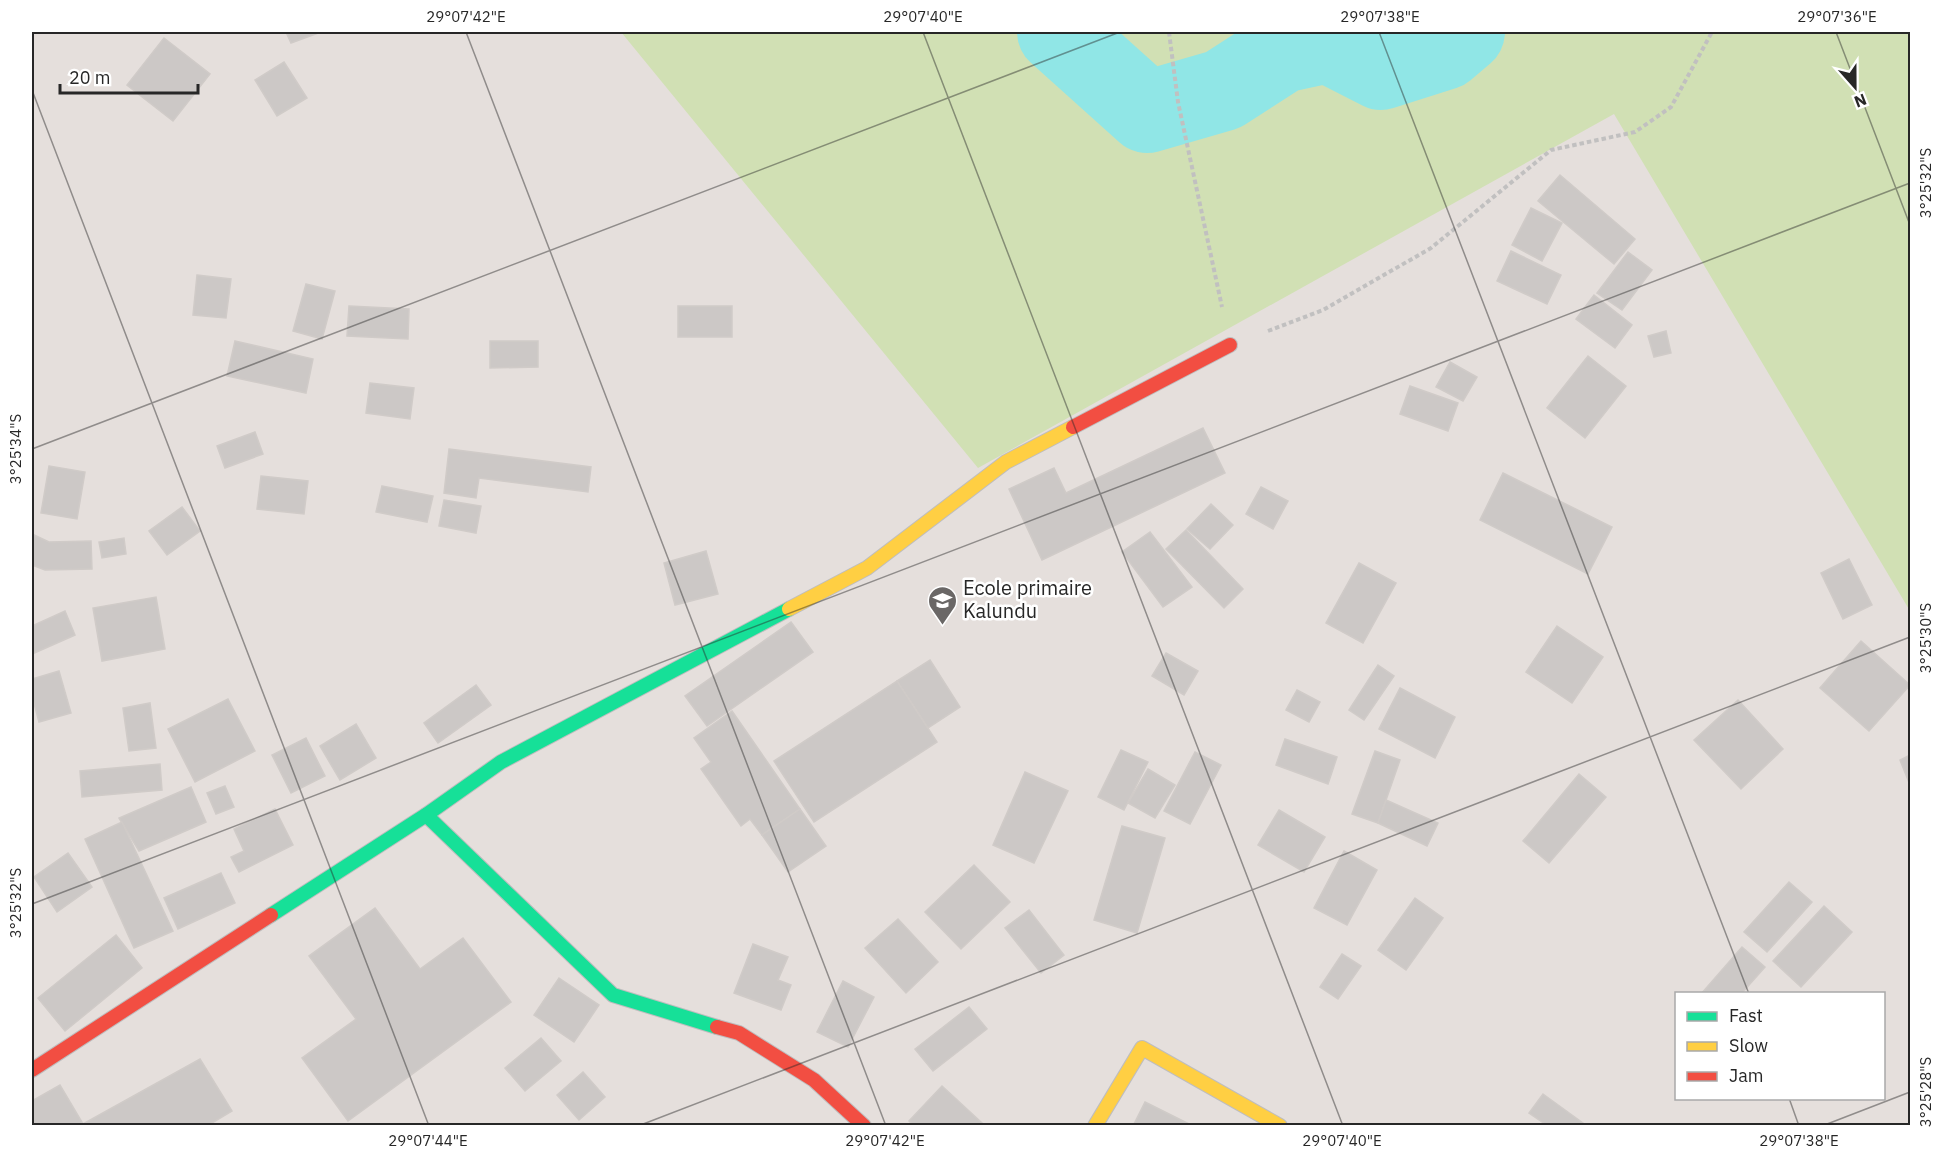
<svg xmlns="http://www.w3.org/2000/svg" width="1942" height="1157" font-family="'IBM Plex Sans',sans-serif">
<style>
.green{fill:#d1e0b4}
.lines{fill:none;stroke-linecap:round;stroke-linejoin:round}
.river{stroke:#90e6e6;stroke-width:82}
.building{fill:#ccc8c6;stroke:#d0cbc8;stroke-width:1.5}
.fast-casing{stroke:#bebdbe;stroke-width:16}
.slow-casing{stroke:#bebdbe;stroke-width:16}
.jam-casing{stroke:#bebdbe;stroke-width:16}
.path{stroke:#c1c0c0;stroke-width:4;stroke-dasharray:4.5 3;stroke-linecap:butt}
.fast{stroke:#16e098;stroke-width:14}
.slow{stroke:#ffcf43;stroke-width:14}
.jam{stroke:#f24e42;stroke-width:14}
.ticks{fill:none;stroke:#272727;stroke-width:1.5;stroke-opacity:0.45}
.labels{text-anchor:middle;stroke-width:5;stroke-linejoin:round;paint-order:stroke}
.poi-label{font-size:20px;fill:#272727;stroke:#fff;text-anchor:start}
.neatline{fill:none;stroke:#272727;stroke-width:2}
.ticks-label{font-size:15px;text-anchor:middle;fill:#272727}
</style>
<rect width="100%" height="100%" fill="#e5dfdc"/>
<polygon class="green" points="621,32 1910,32 1910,611 1614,114 978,468"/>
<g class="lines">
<polyline class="river" points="1058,32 1147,112 1223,90 1282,52 1328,42 1381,69 1444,49 1464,32"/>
</g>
<g class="building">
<polygon points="286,32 321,32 291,43"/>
<polygon points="164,38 210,74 173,121 127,85"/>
<polygon points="284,62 307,98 277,116 255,80"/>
<polygon points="1560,175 1635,239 1614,264 1538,201"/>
<polygon points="1531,208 1562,223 1542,261 1512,245"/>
<polygon points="1511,251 1561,275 1547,304 1497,281"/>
<polygon points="1628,252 1652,270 1622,310 1597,293"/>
<polygon points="197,275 231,279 226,318 193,315"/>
<polygon points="306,284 335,291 322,339 293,331"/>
<polygon points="1594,295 1632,325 1615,348 1576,319"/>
<polygon points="349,306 409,309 408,339 347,336"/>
<rect x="678" y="306" width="54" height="31"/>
<polygon points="1666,331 1671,353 1654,357 1648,336"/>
<polygon points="235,341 313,359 306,393 227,376"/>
<polygon points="490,341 538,341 538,367 490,368"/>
<polygon points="1588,356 1626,386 1585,438 1547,408"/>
<polygon points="1450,362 1477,377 1463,401 1436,387"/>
<polygon points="370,383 414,388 410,419 366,413"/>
<polygon points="1410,386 1458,403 1448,431 1400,414"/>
<polygon points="1203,428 1225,473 1042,560 1009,489 1054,468 1066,493"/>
<polygon points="255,432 263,454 225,468 217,446"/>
<polygon points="449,449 591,467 588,492 479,478 476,498 444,493"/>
<polygon points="49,466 85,472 77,519 41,513"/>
<polygon points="1503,473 1612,527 1588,574 1480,520"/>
<polygon points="261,476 308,481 304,514 257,509"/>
<polygon points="382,486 433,496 427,522 376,512"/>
<polygon points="1261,487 1288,501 1273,529 1246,514"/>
<polygon points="444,500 481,506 476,533 439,526"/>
<polygon points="1211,504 1233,525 1210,549 1187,529"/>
<polygon points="182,507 200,531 167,555 149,531"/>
<polygon points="1186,530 1243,589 1224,608 1166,549"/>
<polygon points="1150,532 1192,587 1163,607 1122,552"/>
<polygon points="32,534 49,542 91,541 92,569 45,570 32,565"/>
<polygon points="124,538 126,554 102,558 99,542"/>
<polygon points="706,551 718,594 675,605 664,563"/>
<polygon points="1849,559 1872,605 1843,619 1821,573"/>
<polygon points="1359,563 1396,583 1363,643 1326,623"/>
<polygon points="156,597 165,649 102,661 93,608"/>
<polygon points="65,611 75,635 32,654 32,626"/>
<polygon points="791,622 813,652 707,726 685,696"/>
<polygon points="1557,626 1603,657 1572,703 1526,672"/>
<polygon points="1861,641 1910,685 1869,731 1820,688"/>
<polygon points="1166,653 1198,671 1184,695 1152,676"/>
<polygon points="930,660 960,707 928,728 897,681"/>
<polygon points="1378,665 1394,676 1364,720 1349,710"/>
<polygon points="59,671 71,713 39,722 32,696 32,679"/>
<polygon points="897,681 937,742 814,822 774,761"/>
<polygon points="476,685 491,705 438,743 424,723"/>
<polygon points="1400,688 1455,717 1435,758 1379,729"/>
<polygon points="1297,690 1320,702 1309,722 1286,710"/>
<polygon points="228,699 255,751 195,782 168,729"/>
<polygon points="1738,700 1783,749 1741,789 1694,740"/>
<polygon points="150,703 156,748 129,751 123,708"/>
<polygon points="732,711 800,809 762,835 750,819 741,826 701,769 711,762 694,738"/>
<polygon points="356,724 376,758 340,780 320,746"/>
<polygon points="306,738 325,776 291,793 272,755"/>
<polygon points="1285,739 1337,757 1328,784 1276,765"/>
<polygon points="1121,750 1148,762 1124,810 1098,797"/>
<polygon points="1375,751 1400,760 1378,823 1352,814"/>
<polygon points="1195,752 1221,765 1190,824 1164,811"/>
<polygon points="1910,755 1910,785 1900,760"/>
<polygon points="160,764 162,790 82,797 80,771"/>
<polygon points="1148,769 1175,785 1155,818 1128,803"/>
<polygon points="1025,772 1068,791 1034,863 993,845"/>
<polygon points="1579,774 1606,797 1549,863 1523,841"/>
<polygon points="225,786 234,807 216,814 207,793"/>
<polygon points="191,787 206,822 139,851 119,818"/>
<polygon points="1386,800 1438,823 1427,846 1378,823"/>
<polygon points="275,809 293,845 239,872 231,857 244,851 234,829"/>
<polygon points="800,809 826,846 788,872 762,835"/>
<polygon points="1279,810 1325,837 1304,872 1258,845"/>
<polygon points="122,822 173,931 134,948 85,839"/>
<polygon points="1122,826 1165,838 1137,933 1094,920"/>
<polygon points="1344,851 1377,870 1347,925 1314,908"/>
<polygon points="68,853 92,887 57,912 34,877"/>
<polygon points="974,865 1010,902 961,949 925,912"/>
<polygon points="221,873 235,903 178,929 164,898"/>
<polygon points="1789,882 1812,902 1767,952 1744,932"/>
<polygon points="1415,898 1443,918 1406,970 1378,950"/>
<polygon points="1824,906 1852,932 1801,987 1773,961"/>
<polygon points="375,908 420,969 463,938 511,1002 348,1121 302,1058 356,1019 309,956"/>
<polygon points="1029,910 1064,955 1041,973 1005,928"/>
<polygon points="898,919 938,962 906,993 865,948"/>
<polygon points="116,935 142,968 65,1031 38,998"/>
<polygon points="753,944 788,957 778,980 791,985 781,1010 734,993"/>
<polygon points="1742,947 1765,967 1741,994 1701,994"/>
<polygon points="1342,954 1361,966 1338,999 1320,987"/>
<polygon points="559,978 599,1005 574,1042 534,1015"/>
<polygon points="843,981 874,997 848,1047 817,1032"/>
<polygon points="969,1007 987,1029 933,1071 915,1049"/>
<polygon points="541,1038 561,1061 525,1091 505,1068"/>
<polygon points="200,1059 232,1111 207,1126 32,1126 32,1101 60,1085 83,1124"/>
<polygon points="583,1072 605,1097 579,1120 557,1095"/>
<polygon points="942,1086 983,1124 982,1126 914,1126 909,1121"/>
<polygon points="1543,1094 1587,1126 1548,1126 1529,1113"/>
<polygon points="1145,1102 1193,1126 1133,1126"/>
</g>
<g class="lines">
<defs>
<g id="fast">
<polyline points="426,815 613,995 717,1027"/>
<polyline points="271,915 426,815 501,762 789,609"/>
</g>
<g id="slow">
<polyline points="789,609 867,568 1006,462 1073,427"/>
<polyline points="1095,1126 1142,1048 1280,1126"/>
</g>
<g id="jam">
<polyline points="1073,427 1230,345"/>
<polyline points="717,1027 739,1033 814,1080 864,1126"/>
<polyline points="32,1070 271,915"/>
</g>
</defs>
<use href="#fast" class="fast-casing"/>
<use href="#slow" class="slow-casing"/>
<use href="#jam" class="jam-casing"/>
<g class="path">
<polyline points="1169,32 1178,102 1222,307"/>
<polyline points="1268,331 1323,310 1431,248 1551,150 1635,132 1671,107 1712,32"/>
</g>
<use href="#fast" class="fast"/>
<use href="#slow" class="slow"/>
<use href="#jam" class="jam"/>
</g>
<path class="ticks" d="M466,32L886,1126M923,32L1343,1126M1379,32L1749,994M1836,32L1910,225M32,90L429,1126M32,449L1120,32M32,904L1910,183M1789,1098L1799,1126M638,1126L1910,637M1822,1126L1910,1092"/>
<defs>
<symbol id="school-pin" viewBox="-11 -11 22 30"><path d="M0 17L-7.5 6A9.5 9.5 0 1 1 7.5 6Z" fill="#6a6766" stroke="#fff"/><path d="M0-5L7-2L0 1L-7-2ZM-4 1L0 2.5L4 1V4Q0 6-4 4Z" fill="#fff"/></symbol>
</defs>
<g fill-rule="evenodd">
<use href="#school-pin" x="926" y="584" width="33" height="45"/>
</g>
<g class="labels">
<g class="poi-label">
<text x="963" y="595">Ecole primaire<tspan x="963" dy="23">Kalundu</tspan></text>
</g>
</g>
<rect width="1942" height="1157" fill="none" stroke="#ffffff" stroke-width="66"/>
<rect x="1675" y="992" width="210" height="108" fill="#ffffff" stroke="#a9a9a9" stroke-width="1.5"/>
<rect x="1687" y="1012" width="30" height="9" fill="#16e098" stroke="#a9a9a9" stroke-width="1.5"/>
<text x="1729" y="1022" font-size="18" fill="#272727">Fast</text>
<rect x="1687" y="1042" width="30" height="9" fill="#ffcf43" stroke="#a9a9a9" stroke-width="1.5"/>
<text x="1729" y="1052" font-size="18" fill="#272727">Slow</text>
<rect x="1687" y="1072" width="30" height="9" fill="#f24e42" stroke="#a9a9a9" stroke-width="1.5"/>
<text x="1729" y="1082" font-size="18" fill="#272727">Jam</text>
<g transform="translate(1855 87) rotate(159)" stroke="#ffffff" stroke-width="4.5" paint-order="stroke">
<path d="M0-4.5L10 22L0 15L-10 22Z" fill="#272727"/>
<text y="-9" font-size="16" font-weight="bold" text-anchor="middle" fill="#272727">N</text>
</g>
<path d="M60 84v9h138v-9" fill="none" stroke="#272727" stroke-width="3"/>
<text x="69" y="84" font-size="18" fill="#272727" stroke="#ffffff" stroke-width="4.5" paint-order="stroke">20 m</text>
<rect x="33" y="33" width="1876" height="1091" class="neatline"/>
<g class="ticks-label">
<text x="466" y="22">29°07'42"E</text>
<text x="923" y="22">29°07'40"E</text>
<text x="1380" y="22">29°07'38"E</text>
<text x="1837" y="22">29°07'36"E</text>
<text transform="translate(1926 183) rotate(-90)" y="5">3°25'32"S</text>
<text transform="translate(16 449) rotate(-90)" y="5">3°25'34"S</text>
<text transform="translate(1926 638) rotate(-90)" y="5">3°25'30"S</text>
<text transform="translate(16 903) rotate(-90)" y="5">3°25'32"S</text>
<text transform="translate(1926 1092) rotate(-90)" y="5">3°25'28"S</text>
<text x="428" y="1146">29°07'44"E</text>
<text x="885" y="1146">29°07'42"E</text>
<text x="1342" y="1146">29°07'40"E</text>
<text x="1799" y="1146">29°07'38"E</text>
</g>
</svg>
